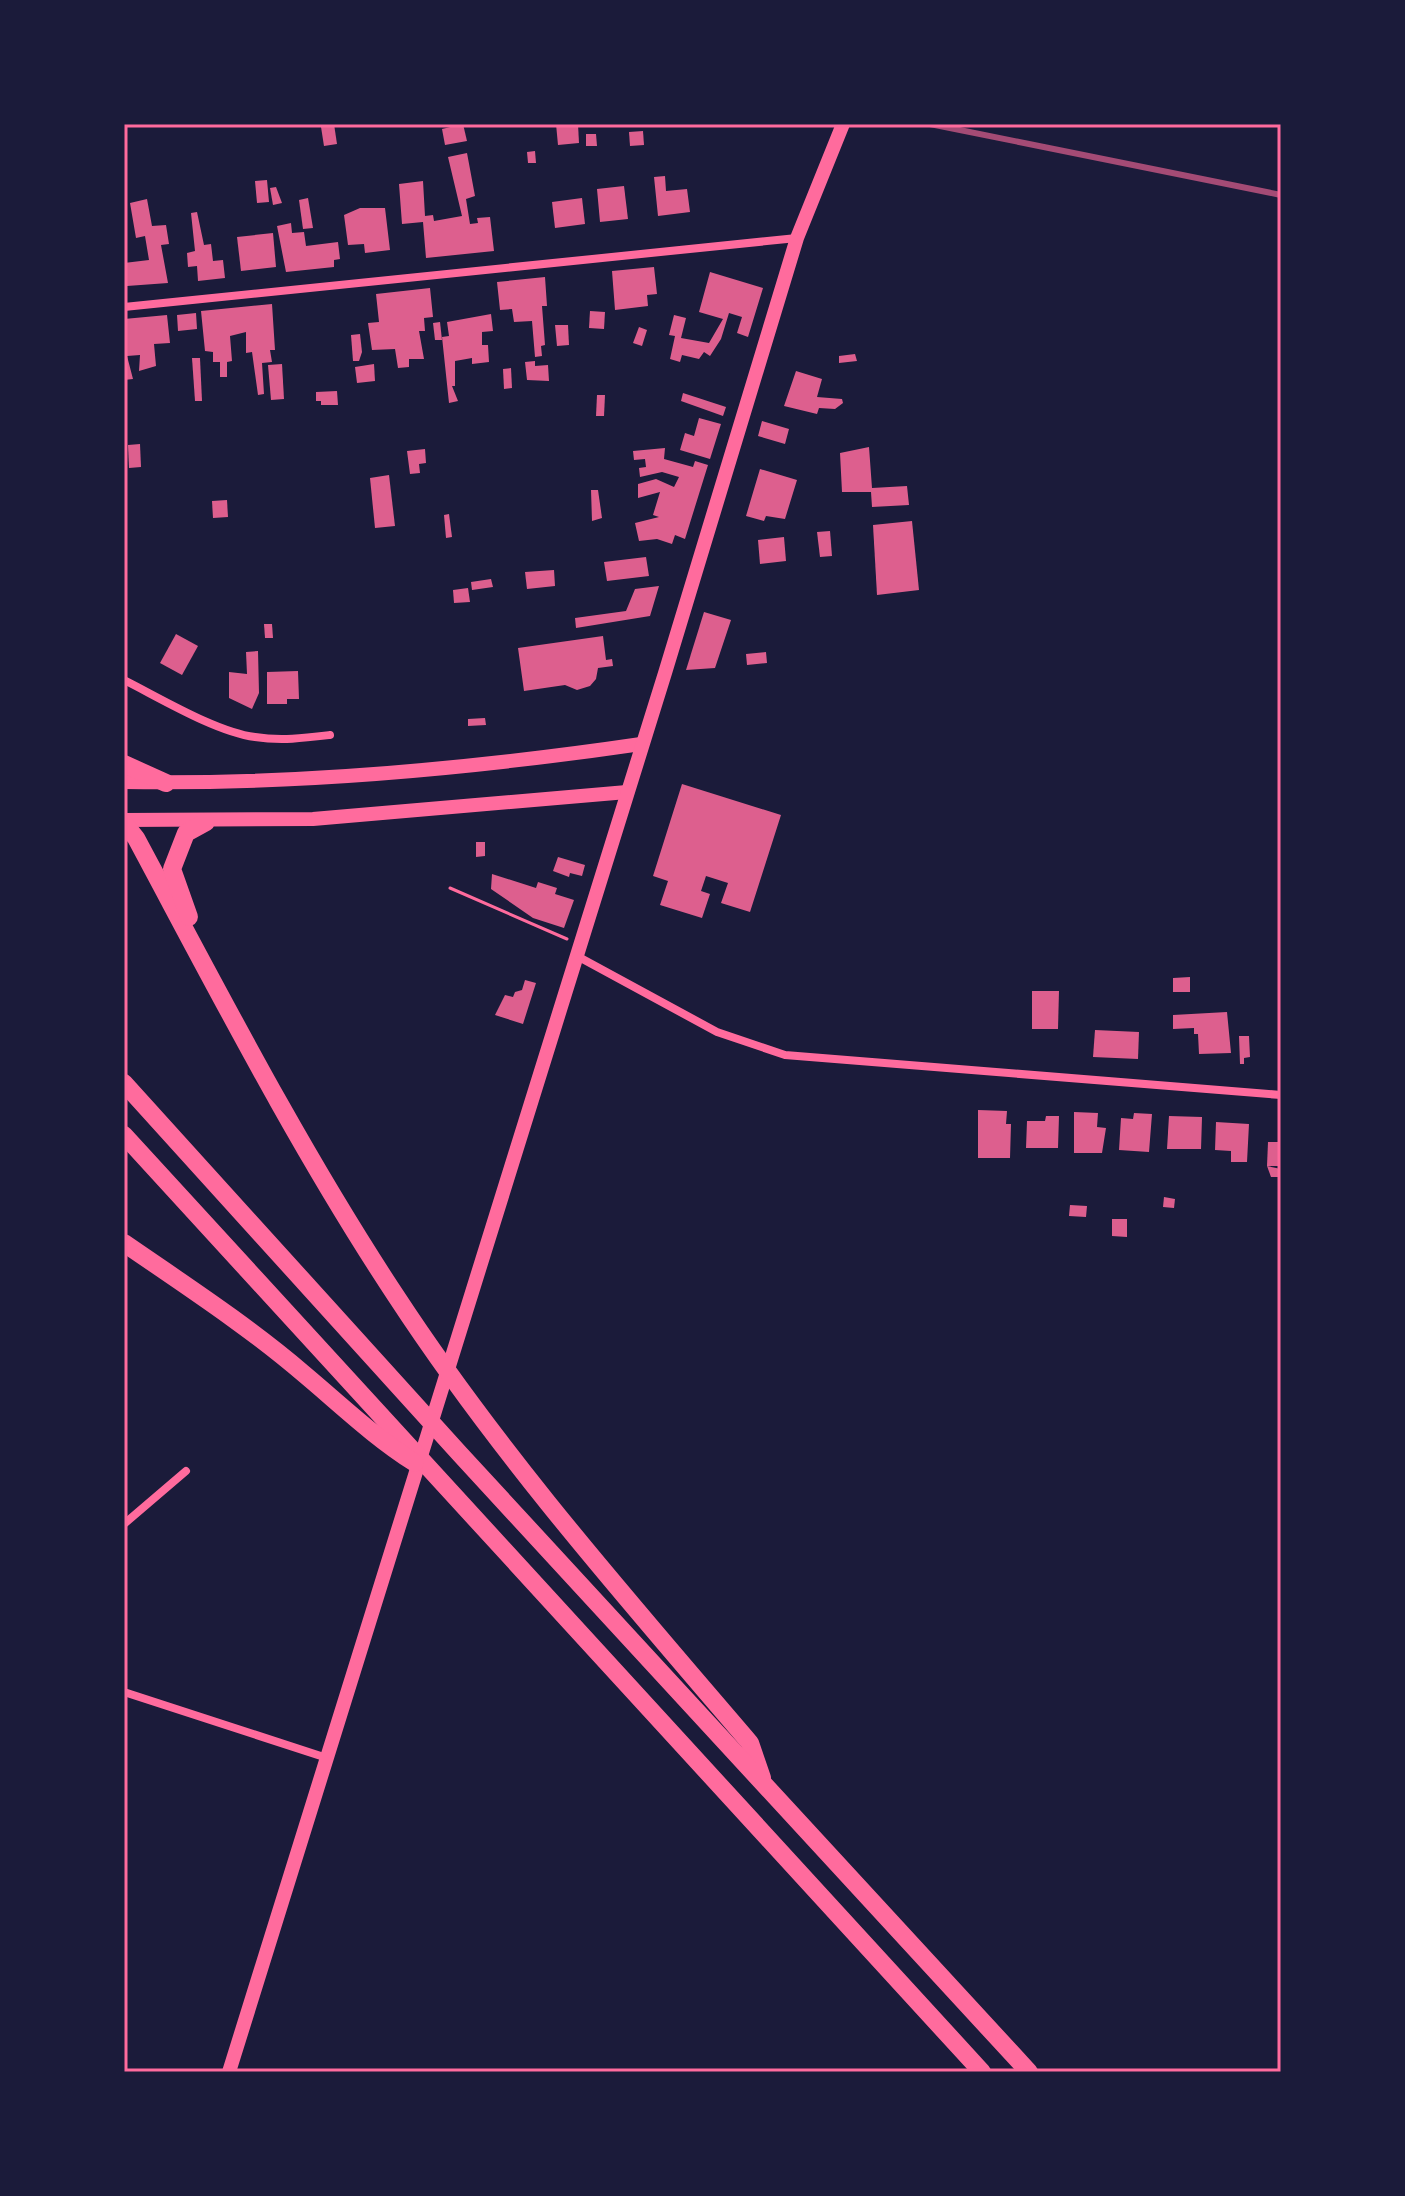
<svg xmlns="http://www.w3.org/2000/svg" width="1405" height="2196" font-family="'IBM Plex Sans',sans-serif">
<style>
.building{fill:#dd5f8e}
.lines{fill:none;stroke-linecap:round;stroke-linejoin:round}
.path{stroke:#ff6b9d;stroke-width:3}
.minor{stroke:#ff6b9d;stroke-width:8}
.secondary{stroke:#ff6b9d;stroke-width:14}
.motorway{stroke:#ff6b9d;stroke-width:18}
.rail{stroke:#a44b75;stroke-width:6}
.neatline{fill:none;stroke:#ff6b9d;stroke-width:3}
</style>
<rect width="100%" height="100%" fill="#1b1b3a"/>
<g class="building">
<polygon points="334,124 337,144 324,146 321,127"/>
<polygon points="463,124 467,141 445,145 442,129"/>
<polygon points="556,124 578,124 579,143 558,145"/>
<polygon points="643,131 644,145 630,146 629,132"/>
<polygon points="586,134 596,134 597,146 586,146"/>
<polygon points="535,151 536,163 528,163 527,152"/>
<polygon points="467,153 475,196 466,199 470,224 478,223 477,218 490,217 494,251 426,258 423,222 402,224 399,184 423,181 425,216 433,215 434,221 462,216 448,157"/>
<polygon points="665,176 666,191 687,189 690,212 658,216 654,177"/>
<polygon points="267,180 269,202 257,203 255,181"/>
<polygon points="624,186 628,219 600,222 597,189"/>
<polygon points="276,187 282,203 273,205 270,188"/>
<polygon points="308,198 313,228 303,229 299,200"/>
<polygon points="582,198 585,224 555,228 552,202"/>
<polygon points="147,199 152,226 166,225 169,244 161,245 168,283 127,286 124,289 124,263 149,260 145,236 136,238 130,203"/>
<polygon points="360,208 385,208 390,250 365,253 364,244 348,245 344,215"/>
<polygon points="197,212 204,245 211,244 213,261 223,260 225,278 198,281 197,266 188,267 187,253 195,251 191,213"/>
<polygon points="291,223 292,233 304,232 306,246 338,242 340,259 334,260 334,267 286,272 277,226"/>
<polygon points="273,233 276,267 241,271 237,237"/>
<polygon points="654,267 657,294 647,295 648,306 615,310 612,271"/>
<polygon points="710,272 763,288 748,337 737,333 742,317 729,313 721,339 710,356 704,352 699,359 682,355 680,362 670,359 675,336 669,335 674,315 686,318 681,338 709,343 723,319 699,312"/>
<polygon points="545,277 547,306 542,306 545,345 541,346 542,356 535,357 532,321 514,322 512,309 500,310 497,282"/>
<polygon points="430,288 433,317 424,318 425,331 419,331 424,359 409,359 409,367 398,368 395,349 372,350 368,323 379,322 376,294"/>
<polygon points="272,304 275,350 270,350 272,362 262,363 264,394 258,395 252,352 246,353 246,332 230,336 232,361 227,362 227,377 220,377 220,362 213,362 213,352 205,351 201,311"/>
<polygon points="590,311 605,312 604,329 589,328"/>
<polygon points="196,313 197,329 178,331 177,315"/>
<polygon points="491,314 493,331 482,332 482,345 488,345 489,362 472,364 472,358 455,361 455,386 452,386 458,401 449,403 442,337 449,336 447,322"/>
<polygon points="167,315 170,343 154,344 156,366 139,371 140,355 127,356 133,379 124,380 124,319"/>
<polygon points="440,322 442,340 435,340 433,323"/>
<polygon points="555,325 568,325 569,345 557,346"/>
<polygon points="639,327 647,330 642,346 633,343"/>
<polygon points="360,334 362,352 359,361 353,361 351,335"/>
<polygon points="855,354 857,361 839,363 839,356"/>
<polygon points="192,358 200,358 202,401 195,401"/>
<polygon points="535,361 535,366 548,365 549,381 527,380 525,362"/>
<polygon points="282,364 284,399 271,400 268,365"/>
<polygon points="374,364 375,381 357,383 355,367"/>
<polygon points="511,368 512,388 504,389 503,369"/>
<polygon points="796,371 822,379 817,397 842,399 843,403 835,409 819,408 817,414 784,406"/>
<polygon points="337,391 338,405 321,405 321,401 316,401 316,392"/>
<polygon points="683,393 726,407 723,416 681,401"/>
<polygon points="597,395 605,395 604,416 596,416"/>
<polygon points="699,418 721,424 710,459 680,450 685,433 694,436"/>
<polygon points="762,421 789,429 785,444 758,436"/>
<polygon points="140,444 141,467 129,468 128,445"/>
<polygon points="869,447 872,488 907,486 909,505 872,507 871,492 842,492 840,453"/>
<polygon points="665,448 664,459 693,467 695,461 708,465 685,539 675,535 672,544 657,539 639,541 635,523 659,517 653,515 660,492 638,498 638,484 656,479 674,487 679,477 662,472 640,477 639,468 646,467 645,459 634,460 633,451"/>
<polygon points="425,449 426,463 419,464 420,473 410,474 407,451"/>
<polygon points="760,469 797,480 785,519 766,516 764,521 746,516"/>
<polygon points="389,475 395,526 375,528 370,478"/>
<polygon points="591,490 598,490 602,518 592,521"/>
<polygon points="227,500 228,517 213,518 212,501"/>
<polygon points="449,514 452,537 446,538 444,515"/>
<polygon points="912,521 919,590 877,595 873,525"/>
<polygon points="830,531 832,556 820,557 817,532"/>
<polygon points="784,537 786,561 760,564 758,540"/>
<polygon points="646,557 649,576 607,581 604,562"/>
<polygon points="554,570 555,586 527,589 525,572"/>
<polygon points="491,579 493,587 472,590 471,582"/>
<polygon points="659,586 650,616 576,628 575,618 626,611 635,589"/>
<polygon points="468,588 470,602 454,603 453,590"/>
<polygon points="704,612 731,620 715,668 686,670"/>
<polygon points="264,624 272,624 273,638 265,638"/>
<polygon points="176,634 198,646 182,675 160,663"/>
<polygon points="603,636 606,660 612,659 613,666 598,668 596,679 590,686 577,690 565,685 524,691 518,648"/>
<polygon points="258,651 259,693 252,709 229,698 229,672 247,674 246,652"/>
<polygon points="766,652 767,663 747,665 746,654"/>
<polygon points="298,671 299,699 287,699 287,704 267,704 267,672"/>
<polygon points="485,718 486,725 468,726 468,719"/>
<polygon points="682,784 781,815 750,912 721,903 728,883 706,876 701,891 710,894 702,918 660,905 668,881 653,876"/>
<polygon points="476,842 485,842 485,856 476,857"/>
<polygon points="558,857 585,865 582,876 570,873 569,877 553,871"/>
<polygon points="492,874 536,888 538,882 557,888 555,894 574,900 564,928 533,918 491,889"/>
<polygon points="1190,977 1190,992 1173,992 1173,978"/>
<polygon points="525,980 536,983 523,1024 495,1015 505,995 513,997 515,992 522,990"/>
<polygon points="1032,991 1059,991 1058,1029 1032,1029"/>
<polygon points="1227,1012 1231,1053 1199,1054 1198,1034 1194,1034 1194,1028 1173,1029 1173,1015"/>
<polygon points="1095,1030 1139,1032 1138,1059 1093,1057"/>
<polygon points="1239,1036 1249,1036 1250,1057 1244,1058 1244,1064 1240,1064"/>
<polygon points="978,1110 1007,1111 1006,1124 1011,1124 1010,1158 978,1158"/>
<polygon points="1074,1112 1098,1113 1097,1127 1106,1128 1102,1153 1074,1153"/>
<polygon points="1134,1113 1152,1114 1149,1152 1119,1150 1121,1118 1133,1119"/>
<polygon points="1046,1116 1059,1116 1058,1148 1026,1148 1027,1121 1045,1121"/>
<polygon points="1169,1116 1202,1117 1201,1149 1167,1149"/>
<polygon points="1216,1122 1249,1124 1247,1162 1231,1162 1231,1151 1215,1150"/>
<polygon points="1268,1142 1281,1142 1281,1166 1267,1166"/>
<polygon points="1267,1166 1281,1169 1281,1177 1271,1177"/>
<polygon points="1164,1197 1175,1199 1174,1208 1163,1207"/>
<polygon points="1070,1205 1087,1206 1086,1217 1069,1216"/>
<polygon points="1112,1219 1127,1219 1127,1237 1112,1236"/>
</g>
<g class="lines">
<polyline class="path" points="450,888 567,939"/>
<g class="minor">
<polyline points="124,307 797,238"/>
<path d="M124,680C160,698 216,732 255,737C281,741 305,738 330,735"/>
<polyline points="577,956 717,1032 785,1055 1281,1095"/>
<polyline points="124,1524 186,1471"/>
<polyline points="124,1692 327,1758"/>
</g>
<g class="secondary">
<path d="M124,782C298,785 470,769 641,744"/>
<polyline points="124,820 313,819 627,792"/>
<polyline points="229,2072 665,673 797,238 843,124"/>
</g>
<g class="motorway">
<polyline points="124,764 166,783"/>
<path d="M124,823L136,838C218,991 300,1151 396,1296C500,1455 627,1599 750,1743L762,1778"/>
<polyline points="189,917 172,869 186,833 206,822"/>
<polyline points="124,1083 459,1453 1029,2072"/>
<polyline points="124,1135 982,2072"/>
<path d="M124,1243C185,1285 248,1326 304,1374C341,1405 374,1437 415,1463"/>
</g>
<polyline class="rail" points="930,124 1281,195"/>
</g>
<rect width="1405" height="2196" fill="none" stroke="#1b1b3a" stroke-width="252"/>
<rect x="126" y="126" width="1153" height="1944" class="neatline"/>
</svg>
